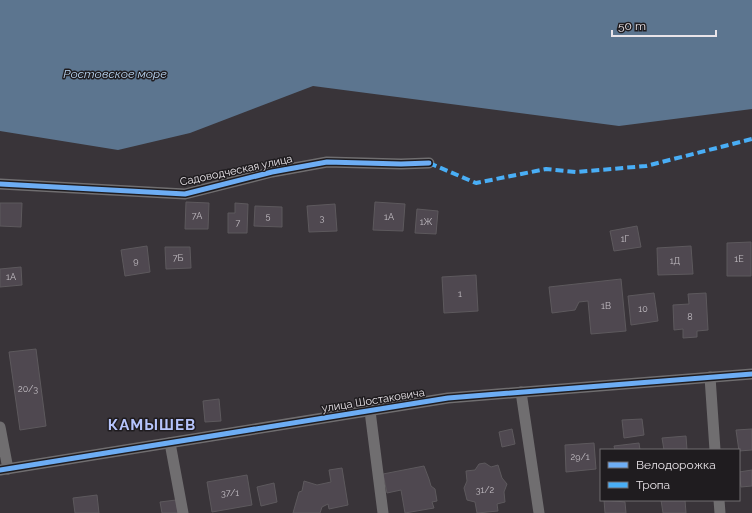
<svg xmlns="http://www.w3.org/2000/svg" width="752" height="513" font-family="Raleway,sans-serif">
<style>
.water{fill:#5c758f}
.building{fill:#4f4850;stroke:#5d595d}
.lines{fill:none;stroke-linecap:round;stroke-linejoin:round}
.minor{stroke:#706e70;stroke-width:11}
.quiet{stroke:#49aef6;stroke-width:4;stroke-dasharray:8 4;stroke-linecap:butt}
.cycleway-casing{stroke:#1f1c1f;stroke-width:8}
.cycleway{stroke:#6dadf4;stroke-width:5}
.labels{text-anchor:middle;stroke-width:3;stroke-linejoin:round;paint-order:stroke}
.number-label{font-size:9px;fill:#c2bdc3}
.street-label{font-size:11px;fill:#e9e4e9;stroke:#1f1c1f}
.water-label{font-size:12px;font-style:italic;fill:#bcd8f5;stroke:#1f1c1f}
.district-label{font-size:15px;font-weight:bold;letter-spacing:1px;fill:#b6c4fc;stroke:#1f1c1f}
</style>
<rect width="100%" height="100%" fill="#393439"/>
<polygon class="water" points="0,0 752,0 752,109 619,126 313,86 190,133 118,150 0,131"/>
<g class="building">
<polygon points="186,202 209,203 208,229 185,229"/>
<polygon points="375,202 405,204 403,231 373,230"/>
<polygon points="0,203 22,203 21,227 0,226"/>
<polygon points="235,203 248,204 247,233 228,233 228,213 235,213"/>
<polygon points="335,204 337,231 309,232 307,206"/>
<polygon points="255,206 282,207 282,227 254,226"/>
<polygon points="417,209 438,211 436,234 415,233"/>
<polygon points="637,226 641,247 614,251 610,231"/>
<polygon points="751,242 751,276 727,276 727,243"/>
<polygon points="147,246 150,272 125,276 121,250"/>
<polygon points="691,246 693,274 658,275 657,248"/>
<polygon points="165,247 190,247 191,268 166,269"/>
<polygon points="21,267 22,285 0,287 0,269"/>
<polygon points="476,275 478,311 444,313 442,277"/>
<polygon points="621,279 626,331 591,334 588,301 579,302 575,310 552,313 549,287"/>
<polygon points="654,293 658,321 631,325 628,296"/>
<polygon points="706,293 708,330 697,331 697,337 683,338 683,329 674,330 673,305 689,304 688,294"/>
<polygon points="36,349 46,426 20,430 9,352"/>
<polygon points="219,399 221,421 205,422 203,401"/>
<polygon points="642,419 644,435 624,438 622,420"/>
<polygon points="512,429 515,444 502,447 499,432"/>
<polygon points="752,429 752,450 739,451 736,430"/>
<polygon points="686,436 687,450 664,450 662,438"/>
<polygon points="594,443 596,469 566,472 565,445"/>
<polygon points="639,443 640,450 615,450 614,446"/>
<polygon points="485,463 491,467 498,465 502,478 507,484 504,492 505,502 497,504 498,511 477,513 475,502 467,500 464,488 467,481 466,471 475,470 479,464"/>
<polygon points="424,466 429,479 431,486 435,489 437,501 432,502 434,508 405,513 401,490 387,493 383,474"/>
<polygon points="342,468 348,505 329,509 328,504 322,507 320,513 293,513 299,492 302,491 304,481 317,485 331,482 329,470"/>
<polygon points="752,470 752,486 741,487 739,472"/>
<polygon points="247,475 252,505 212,512 207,482"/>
<polygon points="274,483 277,502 261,506 257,487"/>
<polygon points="97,495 99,513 75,513 73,498"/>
<polygon points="176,500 178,513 162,513 160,502"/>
<polygon points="604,500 625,502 626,513 605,513"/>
<polygon points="661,500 685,500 686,513 663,513"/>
</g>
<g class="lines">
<g class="minor">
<polyline points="0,184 185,194 272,172 327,162 401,164 429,163"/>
<polyline points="710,377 715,450"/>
<polyline points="521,392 539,513"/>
<polyline points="370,411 383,513"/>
<polyline points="0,427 8,469"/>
<polyline points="170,443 183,513"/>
<polyline points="0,470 448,398 752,374"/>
<polyline points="719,500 720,513"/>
</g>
<polyline class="quiet" points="429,163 476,183 546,169 576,172 646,166 752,139"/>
<defs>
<g id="cycleway">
<polyline points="0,184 185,194 272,172 327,162 401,164 429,163"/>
<polyline points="0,470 448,398 752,374"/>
</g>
</defs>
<use href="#cycleway" class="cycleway-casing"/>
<use href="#cycleway" class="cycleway"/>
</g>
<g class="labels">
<g class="number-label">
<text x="197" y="219">7А</text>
<text x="268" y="219">5</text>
<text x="389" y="220">1А</text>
<text x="322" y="221">3</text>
<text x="426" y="225">1Ж</text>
<text x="238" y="226">7</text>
<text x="625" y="242">1Г</text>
<text x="178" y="261">7Б</text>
<text x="739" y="262">1Е</text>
<text x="136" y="264">9</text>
<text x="675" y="264">1Д</text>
<text x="11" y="280">1А</text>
<text x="460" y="297">1</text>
<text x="606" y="309">1В</text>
<text x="643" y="312">10</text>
<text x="690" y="320">8</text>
<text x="28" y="392">20/3</text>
<text x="580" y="460">29/1</text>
<text x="485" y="493">31/2</text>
<text x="230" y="496">37/1</text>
</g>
<g class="street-label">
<text transform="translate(236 170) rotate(-12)" y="4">Садоводческая улица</text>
<text transform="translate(373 400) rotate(-9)" y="4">улица Шостаковича</text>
</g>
<g class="water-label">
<text x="115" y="78">Ростовское море</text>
</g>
<g class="district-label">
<text x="152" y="430">КАМЫШЕВ</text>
</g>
</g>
<rect x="600" y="449" width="140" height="52" fill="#1f1c1f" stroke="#706c70"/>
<rect x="608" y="462" width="20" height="6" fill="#6dadf4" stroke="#706c70"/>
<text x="636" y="469" font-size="12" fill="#e9e4e9">Велодорожка</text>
<rect x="608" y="482" width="20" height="6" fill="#49aef6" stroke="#706c70"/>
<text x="636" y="489" font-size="12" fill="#e9e4e9">Тропа</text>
<path d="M612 30v6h104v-6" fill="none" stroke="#e9e4e9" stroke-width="2"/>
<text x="618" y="30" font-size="12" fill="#e9e4e9" stroke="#1f1c1f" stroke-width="3" paint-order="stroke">50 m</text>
</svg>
